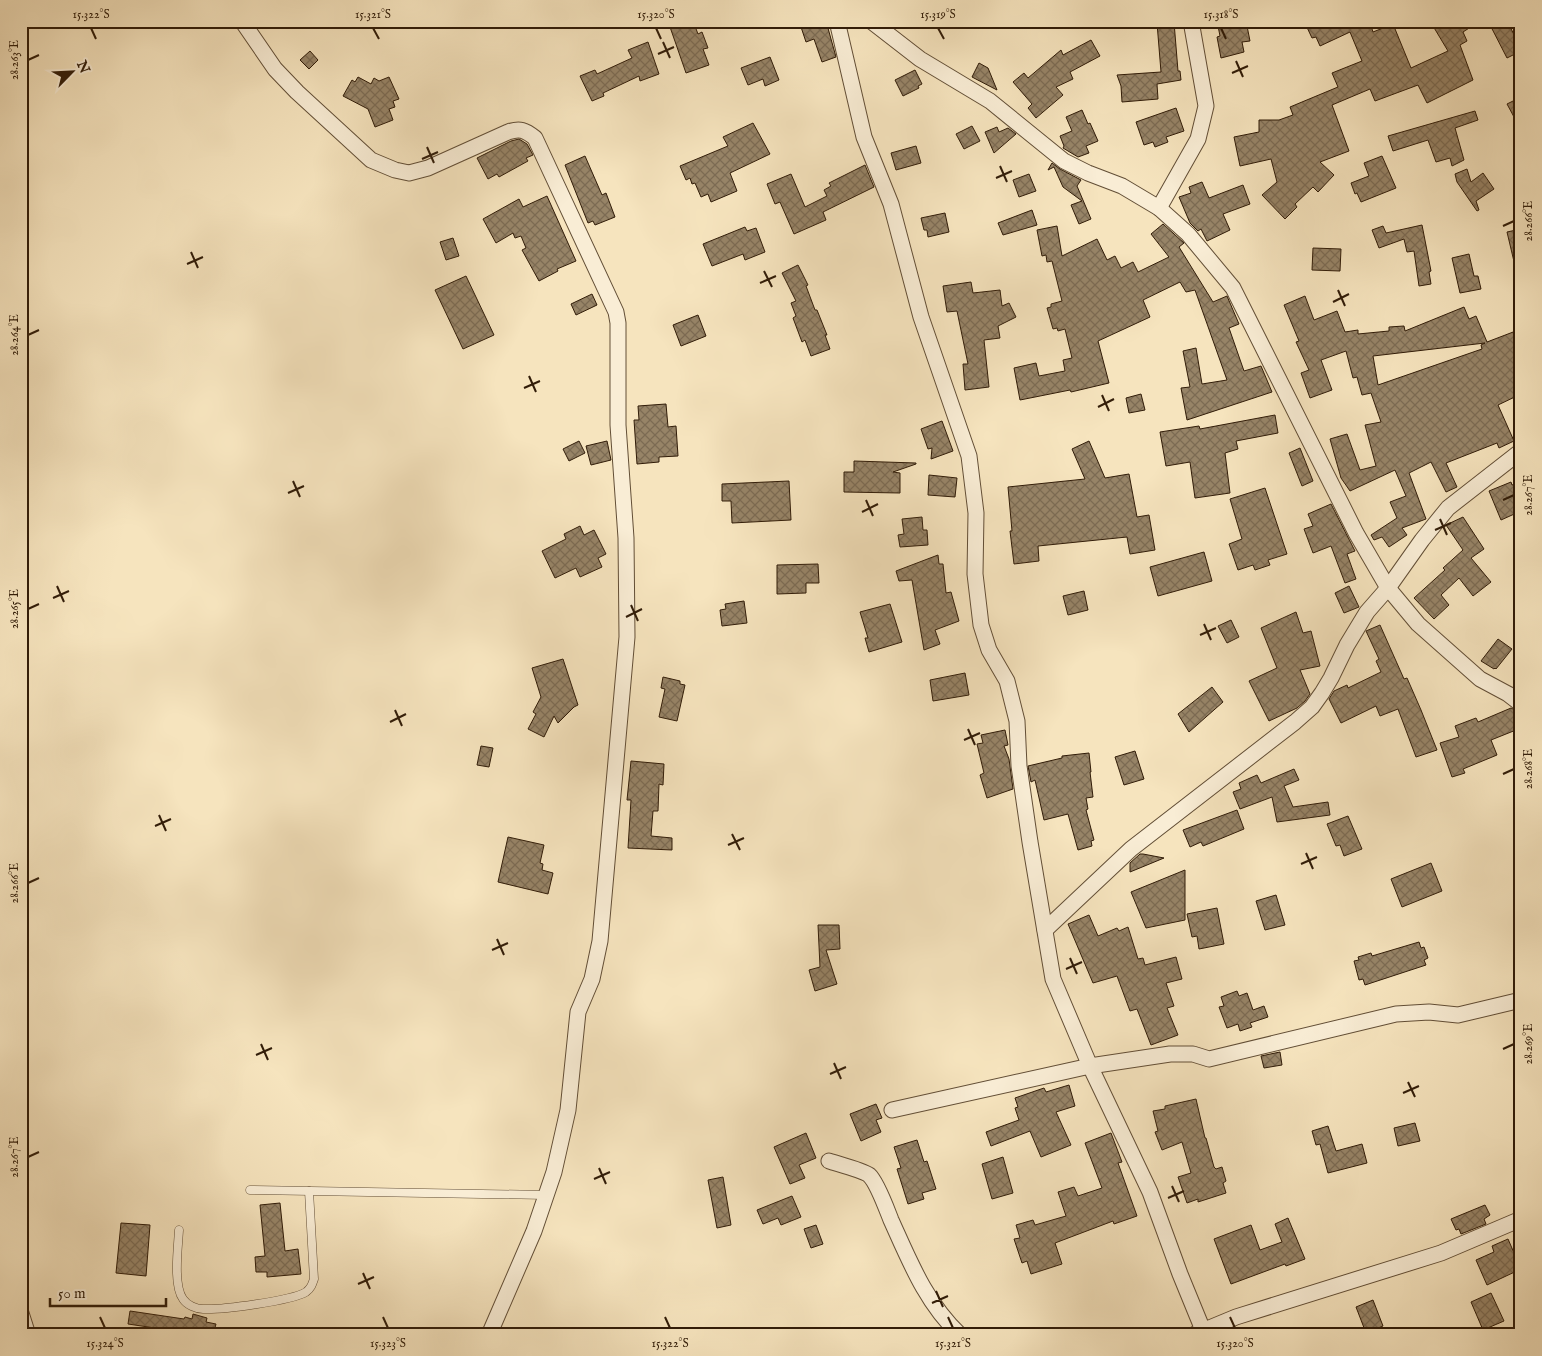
<svg xmlns="http://www.w3.org/2000/svg" width="1542" height="1356" font-family="'IM FELL English',serif">
<style>
.building{fill:url(#building-cross-hatch);stroke:#311c08;fill-rule:evenodd}
.lines{fill:none;stroke-linecap:round;stroke-linejoin:round}
.service-casing{stroke:#624e36;stroke-width:9}
.minor-casing{stroke:#624e36;stroke-width:17}
.service{stroke:#f9edd5;stroke-width:8}
.minor{stroke:#f9edd5;stroke-width:15}
.ticks{fill:none;stroke:#311c08;stroke-width:2}
.neatline{fill:none;stroke:#311c08;stroke-width:2}
.ticks-label{font-size:12px;text-anchor:middle;fill:#311c08}
</style>
<defs>
<pattern id="building-cross-hatch" width="8" height="8" patternUnits="userSpaceOnUse" patternTransform="scale(1.25)"><rect width="8" height="8" fill="#978467"/><path d="M0 0l8 8M0 8l8-8" fill="none" stroke="#7c6b53"/></pattern>
</defs>
<rect width="100%" height="100%" fill="#f6e4be"/>
<filter id="stains"><feTurbulence type="fractalNoise" baseFrequency=".004" numOctaves="4"/><feColorMatrix values="0 0 0 0 .2 0 0 0 0 .09 0 0 0 0 .02 0 0 0 .5 -.17"/></filter>
<radialGradient id="worn" r=".72"><stop offset=".6" stop-color="#630" stop-opacity="0"/><stop offset="1" stop-color="#630" stop-opacity=".3"/></radialGradient>
<g class="building">
<polygon points="687,21 693,21 698,34 702,32 708,48 703,49 709,65 686,73 670,27"/>
<polygon points="799,21 826,21 836,57 822,62 814,39 806,42"/>
<polygon points="1217,21 1246,21 1250,41 1242,42 1244,52 1221,58 1217,37 1220,36"/>
<polygon points="1304,21 1374,21 1370,23 1373,32 1393,24 1411,68 1448,51 1430,21 1480,21 1463,32 1467,41 1460,45 1473,80 1427,103 1418,85 1375,101 1370,89 1332,105 1349,151 1320,162 1334,175 1318,192 1313,187 1295,204 1297,207 1285,219 1262,195 1277,182 1271,159 1240,166 1234,137 1259,132 1259,120 1279,120 1293,115 1290,107 1338,87 1332,73 1362,61 1350,32 1320,46 1316,37 1312,38"/>
<polygon points="1488,21 1507,21 1521,48 1521,51 1507,58"/>
<polygon points="1174,22 1178,71 1180,71 1181,80 1157,84 1158,99 1122,102 1121,86 1117,75 1161,72 1157,23"/>
<polygon points="1091,40 1100,56 1070,72 1073,79 1056,87 1063,95 1036,118 1028,108 1032,104 1013,82 1024,73 1028,78 1061,50 1063,55"/>
<polygon points="648,42 659,74 640,81 639,76 603,93 604,96 592,101 580,76 595,70 597,74 632,58 628,50"/>
<polygon points="310,51 318,60 309,69 300,60"/>
<polygon points="770,57 779,80 765,86 763,79 748,85 741,68"/>
<polygon points="979,63 988,68 997,90 972,77"/>
<polygon points="915,70 922,84 918,86 919,88 903,96 895,80"/>
<polygon points="358,77 371,84 374,78 379,81 389,77 399,99 393,101 395,107 389,109 393,120 375,127 368,109 343,96 352,80 355,82"/>
<polygon points="1521,97 1521,130 1507,104"/>
<polygon points="1176,108 1184,131 1166,137 1168,142 1155,147 1153,142 1144,145 1136,122"/>
<polygon points="1082,110 1088,124 1090,123 1098,141 1086,146 1089,153 1078,157 1063,148 1064,146 1060,136 1072,131 1066,117"/>
<polygon points="1475,111 1478,120 1455,128 1464,160 1452,166 1450,158 1436,162 1428,140 1393,151 1388,136"/>
<polygon points="753,123 770,154 730,173 737,191 711,202 708,194 701,197 695,183 692,184 690,178 686,180 680,166 728,146 723,137"/>
<polygon points="972,126 980,141 964,149 956,134"/>
<polygon points="997,127 999,132 1008,128 1016,134 994,153 985,132"/>
<polygon points="519,139 527,144 533,155 526,158 528,161 499,177 497,174 488,179 477,158 511,141"/>
<polygon points="916,146 921,163 896,170 891,153"/>
<polygon points="585,156 602,195 606,193 615,217 595,225 593,221 588,223 565,165"/>
<polygon points="1382,156 1396,188 1361,202 1357,193 1355,194 1351,183 1369,176 1364,163"/>
<polygon points="1052,163 1060,169 1081,180 1077,186 1091,219 1079,224 1071,205 1082,201 1063,187 1054,167 1048,170"/>
<polygon points="865,165 874,187 823,212 826,220 794,234 780,202 775,204 767,184 791,174 805,207 827,196 824,190 831,186 829,183"/>
<polygon points="1467,169 1471,182 1483,173 1494,189 1476,201 1479,210 1477,211 1457,182 1455,174"/>
<polygon points="1029,174 1036,191 1019,197 1013,180"/>
<polygon points="1202,182 1209,198 1243,185 1250,204 1223,214 1230,230 1207,241 1201,229 1198,231 1190,223 1179,197 1191,193 1189,187"/>
<polygon points="547,196 576,261 557,269 558,271 539,281 522,250 526,248 521,236 515,238 513,233 496,243 483,219 519,199 523,207"/>
<polygon points="1032,210 1037,225 1003,235 998,223"/>
<polygon points="945,213 949,232 928,237 927,230 924,230 921,218"/>
<polygon points="1163,224 1184,243 1179,247 1213,302 1227,296 1239,324 1229,328 1244,371 1261,366 1272,392 1187,420 1181,388 1190,387 1183,351 1196,348 1202,384 1227,380 1195,290 1186,292 1180,282 1143,300 1150,317 1098,341 1109,383 1071,392 1070,390 1020,400 1014,368 1036,363 1039,376 1065,371 1063,360 1072,358 1065,329 1058,331 1057,328 1053,329 1047,308 1051,307 1051,304 1062,301 1052,261 1047,262 1046,255 1042,256 1037,230 1057,226 1062,256 1097,239 1107,260 1115,256 1121,268 1133,262 1138,272 1169,257 1151,234"/>
<polygon points="1422,225 1431,271 1429,272 1431,284 1419,286 1414,251 1407,252 1404,239 1379,248 1372,230 1383,226 1386,233"/>
<polygon points="745,227 747,231 756,228 765,252 745,260 743,254 712,266 703,244"/>
<polygon points="1521,229 1521,270 1516,270 1507,232"/>
<polygon points="453,238 459,256 446,260 440,242"/>
<polygon points="1313,248 1341,249 1340,271 1312,270"/>
<polygon points="1469,254 1474,276 1478,276 1481,289 1460,293 1452,258"/>
<polygon points="798,265 808,285 806,286 815,310 817,310 827,335 825,335 830,349 811,356 805,340 802,342 793,318 796,316 791,303 796,301 782,273"/>
<polygon points="466,276 494,335 463,349 435,290"/>
<polygon points="971,282 973,293 1000,290 1002,306 1009,303 1016,317 998,326 1000,338 984,340 989,387 965,390 963,364 968,364 957,311 947,312 943,286"/>
<polygon points="592,294 597,305 576,315 571,304"/>
<path d="M1305,296L1314,320L1337,311L1345,332L1358,330V334L1389,331V327L1404,326L1405,331L1464,307L1469,319L1476,316L1487,342L1521,329V394L1498,405L1514,441L1499,448L1497,443L1446,463L1457,487L1446,492L1431,462L1409,473L1426,519L1402,528L1407,535L1389,547L1382,537L1374,540L1371,535L1397,518L1390,502L1406,496L1395,470L1350,491L1341,478L1330,439L1347,434L1360,470L1376,466L1365,425L1381,422L1371,393L1362,395L1357,377L1353,378L1346,351L1321,360L1332,390L1310,398L1301,373L1309,370L1296,342L1299,341L1284,305ZM1485,343L1481,345L1482,349L1378,385L1373,356Z"/>
<polygon points="698,315 706,336 681,346 673,325"/>
<polygon points="1141,394 1145,410 1129,413 1126,398"/>
<polygon points="666,404 668,427 676,426 678,456 659,457 659,462 637,464 634,420 639,420 638,406"/>
<polygon points="1275,415 1278,433 1236,441 1238,449 1225,453 1230,493 1195,498 1190,462 1166,466 1160,432 1199,426 1200,429"/>
<polygon points="942,421 953,451 931,459 932,448 928,449 921,429"/>
<polygon points="579,441 585,453 569,461 563,449"/>
<polygon points="607,441 611,460 591,465 586,446"/>
<polygon points="1089,441 1105,478 1129,474 1137,517 1149,515 1155,550 1130,554 1127,537 1038,546 1039,561 1014,564 1010,531 1012,531 1008,487 1085,479 1072,449"/>
<polygon points="1300,448 1313,481 1302,486 1289,453"/>
<polygon points="854,461 916,463 916,464 893,472 900,473 900,493 844,492 844,472 854,472"/>
<polygon points="929,475 957,478 955,497 928,495"/>
<polygon points="789,481 791,520 732,523 731,501 722,501 722,484"/>
<polygon points="1511,482 1512,485 1521,482 1521,511 1501,520 1489,491"/>
<polygon points="1265,488 1287,554 1268,560 1270,565 1255,570 1253,565 1238,570 1229,544 1242,539 1230,499"/>
<polygon points="1331,504 1355,551 1347,554 1356,579 1345,583 1331,546 1313,553 1304,529 1313,526 1308,514"/>
<polygon points="922,517 923,530 927,530 928,545 900,547 898,535 904,534 902,519"/>
<polygon points="1463,517 1484,549 1471,558 1491,582 1473,596 1459,578 1441,595 1449,605 1434,619 1414,598 1445,570 1443,568 1463,550 1446,525"/>
<polygon points="580,526 584,535 594,530 606,554 598,558 602,567 580,577 576,568 555,578 542,551 566,539 564,534"/>
<polygon points="1204,552 1212,581 1158,596 1150,567"/>
<polygon points="938,555 939,564 943,564 946,593 951,592 959,621 935,630 940,644 924,650 912,580 899,581 896,571"/>
<polygon points="818,564 819,583 806,583 806,593 777,594 777,565"/>
<polygon points="1349,586 1359,607 1344,613 1335,593"/>
<polygon points="1084,591 1088,610 1068,615 1063,596"/>
<polygon points="744,601 747,623 722,626 720,610 726,609 725,604"/>
<polygon points="890,604 902,642 869,652 865,638 868,638 860,612"/>
<polygon points="1296,612 1303,633 1311,631 1320,666 1300,670 1310,694 1305,701 1297,708 1269,721 1249,681 1277,668 1261,628"/>
<polygon points="1231,620 1239,637 1227,643 1218,626"/>
<polygon points="1380,625 1404,679 1407,678 1421,710 1437,750 1416,757 1398,709 1380,716 1376,706 1341,723 1329,699 1334,691 1347,685 1348,688 1381,672 1376,661 1379,659 1366,631"/>
<polygon points="1498,639 1512,649 1496,669 1495,668 1494,669 1481,661"/>
<polygon points="563,659 578,705 574,707 558,723 554,716 544,737 528,729 536,714 533,712 541,697 532,668"/>
<polygon points="965,673 969,695 933,701 930,680"/>
<polygon points="663,677 680,681 680,684 685,685 677,721 659,717 665,689 661,688"/>
<polygon points="1212,687 1223,702 1189,732 1178,714"/>
<polygon points="1511,708 1521,713 1521,728 1491,740 1497,755 1463,769 1465,773 1452,777 1440,743 1459,737 1455,726 1476,718 1478,722"/>
<polygon points="1005,730 1008,745 1004,746 1009,759 1013,789 987,798 980,775 984,773 977,744 983,743 981,735"/>
<polygon points="481,746 493,748 489,767 477,765"/>
<polygon points="1135,751 1144,779 1124,785 1115,757"/>
<polygon points="1089,753 1091,772 1090,772 1093,797 1086,798 1088,809 1086,810 1094,840 1091,841 1092,846 1078,850 1068,814 1044,820 1035,780 1031,782 1028,766 1062,758 1062,756"/>
<polygon points="631,761 664,764 663,785 659,784 658,811 653,811 651,836 672,838 672,850 628,848 631,800 627,800"/>
<polygon points="1294,769 1299,780 1284,786 1293,807 1328,802 1330,815 1277,822 1272,797 1240,809 1233,792 1241,789 1239,783 1257,775 1261,783"/>
<polygon points="1237,810 1244,829 1203,846 1201,842 1190,847 1183,830"/>
<polygon points="1348,816 1362,849 1344,856 1340,845 1336,846 1327,824"/>
<polygon points="508,837 544,845 540,863 543,864 542,870 553,873 548,894 498,882"/>
<polygon points="1140,854 1143,854 1164,858 1130,872 1130,863"/>
<polygon points="1431,863 1442,891 1402,907 1391,879"/>
<polygon points="1185,870 1185,920 1146,928 1131,892"/>
<polygon points="1276,895 1285,925 1265,930 1256,901"/>
<polygon points="1217,908 1224,944 1199,949 1197,936 1192,937 1187,914"/>
<polygon points="1089,915 1098,936 1117,928 1119,931 1128,927 1138,959 1143,958 1145,965 1176,957 1182,979 1166,983 1174,1006 1167,1008 1178,1035 1151,1045 1137,1009 1130,1011 1117,976 1093,983 1068,924"/>
<polygon points="818,925 839,925 840,949 826,950 837,984 815,991 809,970 820,967"/>
<polygon points="1419,942 1421,948 1424,947 1428,958 1424,960 1426,965 1365,985 1363,979 1359,980 1354,961 1359,960 1358,957 1371,953 1372,956"/>
<polygon points="1237,991 1239,996 1247,993 1253,1010 1264,1006 1268,1017 1250,1023 1252,1027 1240,1031 1238,1024 1227,1028 1219,1007 1224,1006 1221,997"/>
<polygon points="1280,1052 1282,1065 1264,1068 1261,1056"/>
<polygon points="1069,1085 1075,1106 1056,1112 1071,1145 1041,1157 1030,1131 991,1146 986,1132 1019,1120 1015,1108 1018,1107 1015,1098 1044,1088 1046,1092"/>
<polygon points="1196,1099 1205,1138 1206,1138 1214,1167 1216,1169 1222,1167 1226,1181 1223,1183 1226,1193 1198,1202 1198,1199 1187,1203 1178,1177 1191,1173 1182,1142 1162,1150 1155,1132 1158,1131 1153,1111 1165,1109 1165,1106"/>
<polygon points="876,1104 882,1118 876,1120 881,1132 861,1141 850,1114"/>
<polygon points="1415,1123 1420,1141 1398,1146 1394,1128"/>
<polygon points="1328,1126 1336,1151 1362,1144 1367,1163 1328,1173 1320,1144 1316,1145 1312,1131"/>
<polygon points="806,1133 816,1158 799,1165 805,1178 790,1184 774,1147"/>
<polygon points="1111,1133 1122,1162 1118,1163 1137,1216 1114,1224 1113,1221 1055,1243 1062,1264 1031,1274 1027,1261 1022,1263 1014,1239 1020,1238 1016,1225 1033,1220 1035,1225 1066,1216 1058,1192 1074,1187 1078,1196 1102,1188 1085,1143"/>
<polygon points="917,1140 924,1162 927,1161 936,1189 922,1193 924,1199 908,1204 897,1169 901,1168 894,1147"/>
<polygon points="1003,1157 1013,1193 992,1199 982,1164"/>
<polygon points="723,1177 731,1225 717,1228 708,1180"/>
<polygon points="792,1196 801,1217 781,1225 778,1218 763,1224 757,1210"/>
<polygon points="280,1203 285,1251 298,1249 301,1274 267,1277 267,1272 256,1272 255,1257 265,1256 260,1205"/>
<polygon points="1485,1205 1490,1215 1484,1219 1486,1224 1461,1234 1459,1229 1456,1230 1451,1219"/>
<polygon points="1288,1218 1305,1259 1286,1266 1285,1264 1231,1284 1214,1239 1251,1225 1260,1250 1282,1242 1275,1224"/>
<polygon points="121,1223 150,1225 146,1276 116,1273"/>
<polygon points="816,1225 823,1244 811,1248 804,1229"/>
<polygon points="1508,1239 1521,1269 1487,1285 1476,1260 1494,1252 1492,1246"/>
<polygon points="1491,1293 1504,1321 1483,1330 1471,1302"/>
<polygon points="1373,1300 1383,1326 1366,1333 1356,1307"/>
<polygon points="130,1311 184,1319 185,1317 192,1319 193,1314 207,1318 206,1322 216,1324 213,1335 181,1335 182,1332 128,1324"/>
</g>
<g class="lines">
<defs>
<g id="service">
<polyline points="250,1190 546,1195"/>
<path d="M179,1230C178,1248 173,1285 183,1299C187,1305 196,1309 203,1309C221,1310 291,1301 306,1292C311,1288 312,1285 314,1279L309,1191"/>
</g>
<g id="minor">
<path d="M242,21L275,69L297,92L371,160L395,170L409,173L428,168L508,132C520,128 525,130 535,138L616,312L618,323V425L626,538L627,637L600,941L592,979L578,1012L568,1110L554,1172L534,1231L489,1335"/>
<polyline points="837,21 864,137 891,204 921,317 969,456 976,513 975,574 981,625 989,650 1007,681 1017,721 1019,766 1030,842 1053,979 1090,1066 1150,1192 1180,1274 1205,1335"/>
<polyline points="871,21 920,59 990,101 1064,161 1088,173 1122,186 1159,208 1188,234 1233,288 1356,533 1388,588 1418,624 1480,679 1508,694 1521,704"/>
<polyline points="1159,208 1198,139 1206,106 1191,21"/>
<polyline points="1045,930 1131,849 1295,722 1312,707 1322,693 1331,678 1347,645 1367,612 1388,588 1422,540 1448,508 1521,451"/>
<polyline points="892,1110 1090,1066 1170,1054 1193,1054 1209,1059 1396,1014 1429,1012 1458,1015 1521,1000"/>
<path d="M829,1161C838,1164 862,1170 869,1175C877,1182 887,1210 891,1220C910,1262 926,1303 960,1335"/>
<polyline points="21,1313 28,1335"/>
<polyline points="1195,1334 1236,1317 1441,1253 1521,1219"/>
</g>
</defs>
<use href="#service" class="service-casing"/>
<use href="#minor" class="minor-casing"/>
<use href="#service" class="service"/>
<use href="#minor" class="minor"/>
</g>
<path class="ticks" d="M91,28L96,39M373,28L379,39M656,28L661,39M938,28L944,39M1221,28L1226,39M663,42L670,58M658,54L674,47M28,60L39,55M1236,61L1243,77M1232,73L1248,66M427,147L434,163M422,159L438,152M1000,166L1007,182M996,178L1012,171M1503,226L1514,221M191,252L198,268M187,264L203,257M764,271L772,287M760,283L776,276M1338,290L1345,306M1333,302L1349,294M28,335L39,330M529,376L536,392M524,388L540,381M1102,395L1109,411M1098,407L1114,399M293,481L300,497M288,493L304,486M866,500L873,516M1503,500L1514,495M862,512L878,504M1440,519L1447,535M1435,530L1451,523M57,586L64,602M53,598L69,591M631,605L638,621M28,609L39,604M626,617L642,609M1204,624L1211,640M1200,635L1216,628M395,710L402,726M390,722L406,714M968,729L975,745M964,740L980,733M1503,774L1514,769M159,815L166,831M155,826L171,819M732,834L740,850M728,845L744,838M1306,853L1313,869M1301,864L1317,857M28,883L39,878M497,939L504,955M492,950L508,943M1070,958L1077,974M1066,969L1082,962M261,1044L268,1060M1503,1049L1514,1044M256,1055L272,1048M834,1063L841,1079M830,1074L846,1067M1408,1082L1415,1097M1403,1093L1419,1086M28,1157L39,1152M599,1168L606,1184M594,1179L610,1172M1172,1186L1179,1202M1168,1198L1184,1191M363,1273L370,1289M358,1284L374,1277M936,1291L943,1307M932,1303L948,1296M100,1317L105,1328M383,1317L388,1328M665,1317L670,1328M948,1317L953,1328M1230,1317L1235,1328"/>
<rect width="1542" height="1356" fill="none" stroke="#f6e4be" stroke-width="55"/>
<g transform="translate(72 72) rotate(66)" stroke="#f9edd5" stroke-width="4" paint-order="stroke">
<path d="M0-4L9 19L0 12L-9 19Z" fill="#311c08"/>
<text y="-8" font-size="14" font-weight="bold" text-anchor="middle" fill="#311c08">N</text>
</g>
<path d="M50 1298v8h116v-8" fill="none" stroke="#311c08" stroke-width="2.5"/>
<text x="58" y="1298" font-size="15" fill="#311c08" stroke="#f9edd5" stroke-width="4" paint-order="stroke">50 m</text>
<rect x="28" y="28" width="1486" height="1300" class="neatline"/>
<g class="ticks-label">
<text x="91" y="18">15.322°S</text>
<text x="373" y="18">15.321°S</text>
<text x="656" y="18">15.320°S</text>
<text x="938" y="18">15.319°S</text>
<text x="1221" y="18">15.318°S</text>
<text transform="translate(14 60) rotate(-90)" y="4">28.263°E</text>
<text transform="translate(1528 221) rotate(-90)" y="4">28.266°E</text>
<text transform="translate(14 335) rotate(-90)" y="4">28.264°E</text>
<text transform="translate(1528 495) rotate(-90)" y="4">28.267°E</text>
<text transform="translate(14 609) rotate(-90)" y="4">28.265°E</text>
<text transform="translate(1528 769) rotate(-90)" y="4">28.268°E</text>
<text transform="translate(14 883) rotate(-90)" y="4">28.266°E</text>
<text transform="translate(1528 1044) rotate(-90)" y="4">28.269°E</text>
<text transform="translate(14 1157) rotate(-90)" y="4">28.267°E</text>
<text x="105" y="1347">15.324°S</text>
<text x="388" y="1347">15.323°S</text>
<text x="670" y="1347">15.322°S</text>
<text x="953" y="1347">15.321°S</text>
<text x="1235" y="1347">15.320°S</text>
</g>
<rect width="100%" height="100%" filter="url(#stains)"/>
<rect width="100%" height="100%" fill="url(#worn)"/>
</svg>
